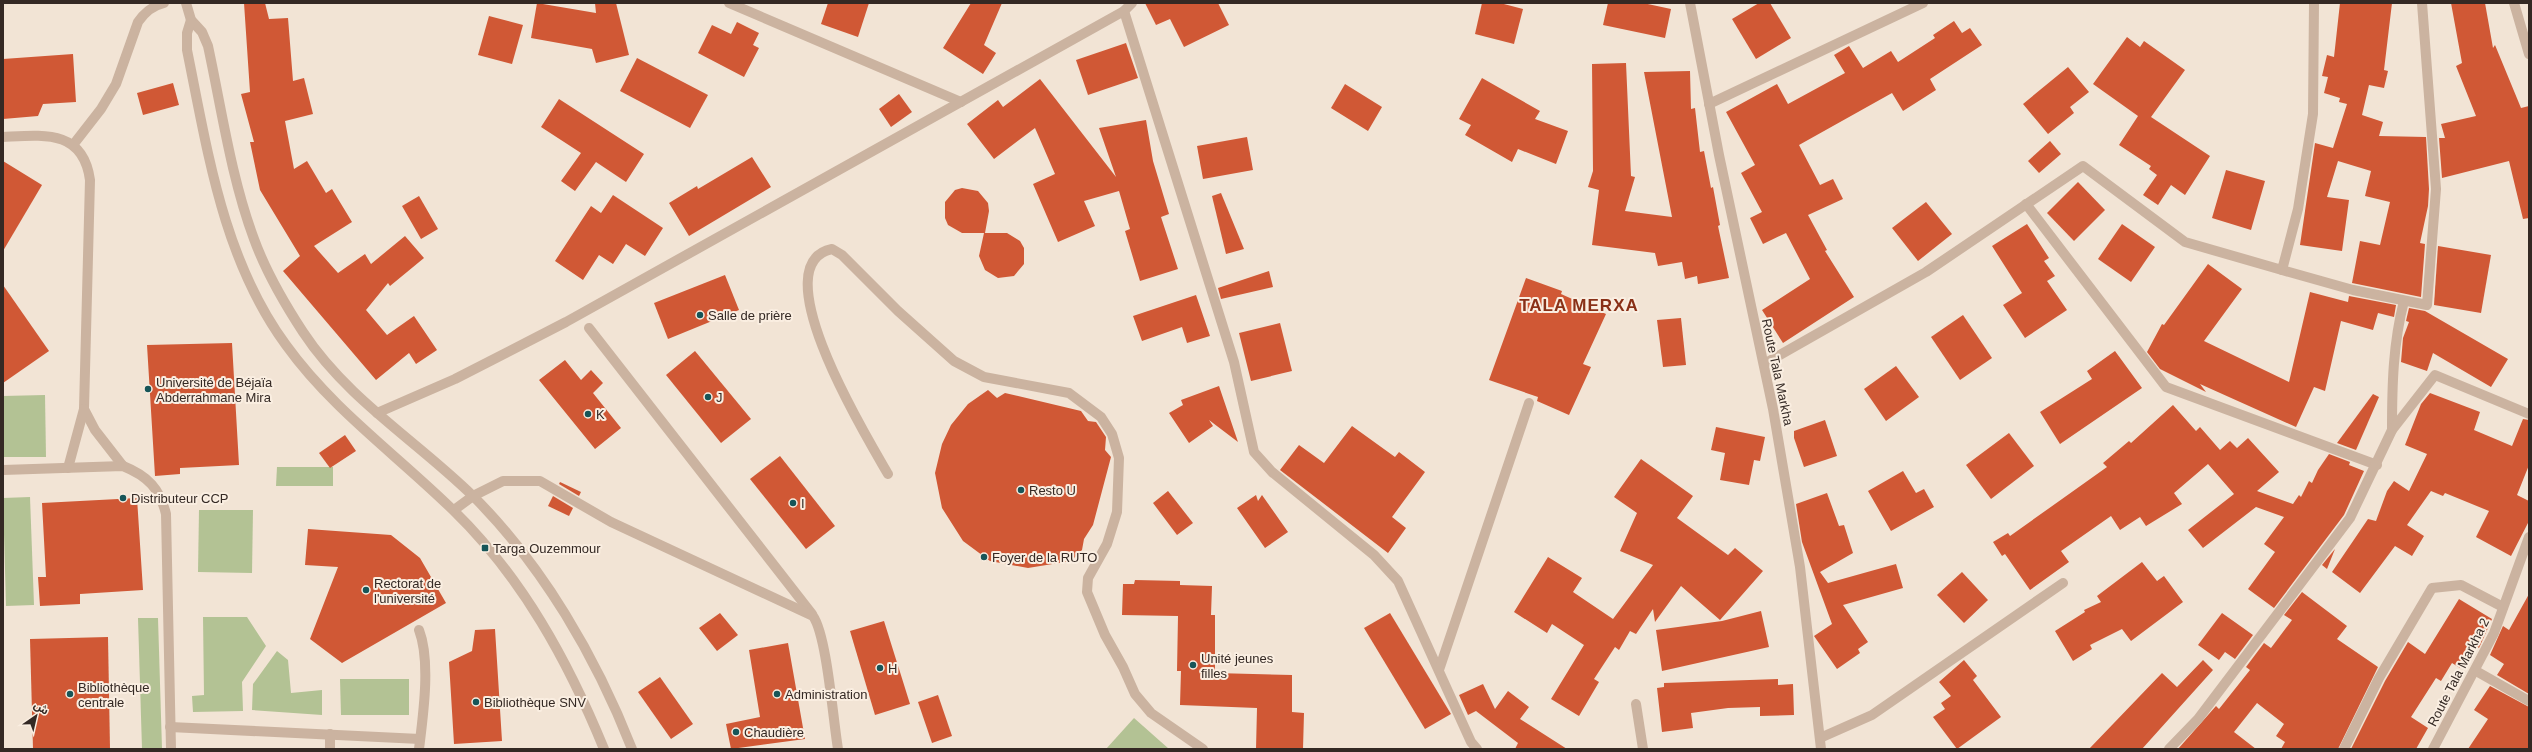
<svg xmlns="http://www.w3.org/2000/svg" width="2532" height="752" font-family="Arial,'Noto Sans Arabic',sans-serif">
<style>
.green{fill:#b3c294}
.building{fill:#d05835}
.lines{fill:none;stroke-linecap:round;stroke-linejoin:round}
.minor{stroke:#cbb3a0;stroke-width:10}
.poi-dot{fill:#175558;stroke:#faeee1;stroke-width:1.5}
.labels{text-anchor:middle;stroke-width:4;stroke-linejoin:round;paint-order:stroke}
.poi-label{font-size:13px;fill:#342924;stroke:#faeee1;text-anchor:start}
.street-label{font-size:13px;fill:#342924;stroke:#faeee1}
.district-label{font-size:17px;font-weight:bold;letter-spacing:1px;fill:#893017;stroke:#faeee1}
</style>
<rect width="100%" height="100%" fill="#f2e4d5"/>
<g class="green">
<polygon points="45,395 46,457 3,457 3,396"/>
<polygon points="277,467 333,467 333,486 276,486"/>
<polygon points="30,497 34,605 6,606 3,498"/>
<polygon points="199,510 253,510 252,573 198,572"/>
<polygon points="203,617 247,617 266,646 242,682 243,711 193,712 192,696 204,695"/>
<polygon points="138,618 158,618 162,749 142,749"/>
<polygon points="277,651 288,660 291,693 322,690 322,715 252,710 253,684"/>
<polygon points="340,679 409,679 409,715 341,715"/>
<polygon points="1134,718 1169,749 1106,749"/>
</g>
<g class="building">
<polygon points="244,3 265,3 269,19 288,18 293,81 304,78 313,114 285,121 294,169 307,161 326,193 332,189 352,222 314,246 338,273 365,254 371,264 405,236 424,258 390,286 388,283 366,310 387,335 414,316 437,350 416,364 409,353 376,380 283,271 300,256 260,190 250,142 254,142 241,94 250,92"/>
<polygon points="537,3 596,13 595,3 616,3 629,55 596,63 592,49 531,38"/>
<polygon points="828,3 869,3 858,37 821,24"/>
<polygon points="971,3 1002,3 984,45 996,53 983,74 943,48"/>
<polygon points="1145,3 1218,3 1229,25 1184,47 1170,19 1156,25"/>
<polygon points="1482,3 1500,3 1523,9 1514,44 1475,34"/>
<polygon points="1608,3 1643,3 1671,9 1665,38 1603,25"/>
<polygon points="1759,3 1770,3 1791,38 1756,59 1732,19"/>
<polygon points="2340,3 2392,3 2384,70 2388,71 2384,88 2369,85 2362,115 2383,122 2379,136 2426,137 2429,189 2428,206 2420,243 2425,244 2421,297 2352,283 2360,241 2380,245 2390,202 2365,196 2371,171 2338,161 2327,197 2349,200 2342,251 2300,245 2315,143 2333,148 2347,104 2339,102 2340,98 2324,93 2328,77 2322,76 2327,55 2334,57"/>
<polygon points="2451,3 2485,3 2493,48 2495,45 2521,108 2529,106 2529,218 2523,219 2509,161 2442,178 2439,138 2445,138 2441,124 2476,116 2456,66 2462,63"/>
<polygon points="489,16 523,25 512,64 478,55"/>
<polygon points="1954,21 1962,33 1970,28 1982,45 1930,79 1936,90 1903,111 1892,93 1799,145 1820,185 1833,179 1843,199 1808,215 1827,250 1825,251 1854,297 1783,343 1762,310 1810,279 1786,233 1763,244 1750,218 1762,212 1741,173 1755,165 1726,112 1777,84 1788,104 1845,73 1834,55 1849,46 1863,68 1891,51 1898,62 1935,38 1933,35"/>
<polygon points="737,22 759,33 753,45 759,48 744,77 698,53 712,25 731,34"/>
<polygon points="2127,37 2140,47 2144,41 2185,70 2151,117 2210,156 2185,195 2171,185 2158,205 2143,195 2157,175 2149,169 2151,166 2119,145 2138,116 2093,84"/>
<polygon points="1126,43 1138,78 1088,95 1076,60"/>
<polygon points="73,54 76,102 43,104 38,116 3,119 3,59"/>
<polygon points="637,58 708,95 690,128 620,91"/>
<polygon points="1626,63 1631,176 1635,177 1625,211 1672,217 1644,72 1690,71 1691,109 1695,108 1700,152 1704,151 1711,188 1713,187 1720,225 1718,226 1729,278 1698,284 1697,276 1685,279 1682,262 1658,266 1655,253 1592,245 1599,190 1588,187 1593,171 1592,64"/>
<polygon points="2068,67 2089,92 2070,107 2074,113 2048,134 2023,104"/>
<polygon points="1482,78 1540,111 1535,119 1568,131 1556,164 1518,149 1512,162 1465,135 1471,125 1459,119"/>
<polygon points="1040,79 1116,177 1099,128 1146,120 1153,161 1169,214 1161,217 1178,269 1140,281 1125,231 1130,229 1119,191 1084,201 1095,226 1058,242 1033,184 1055,174 1035,128 994,159 967,124 998,100 1003,107"/>
<polygon points="173,83 179,105 143,115 137,93"/>
<polygon points="1345,84 1382,107 1368,131 1331,108"/>
<polygon points="899,94 912,112 891,127 879,109"/>
<polygon points="559,99 644,154 626,182 596,162 575,191 561,181 581,153 541,127"/>
<polygon points="1247,137 1253,170 1203,179 1197,146"/>
<polygon points="2050,141 2061,154 2039,173 2028,161"/>
<polygon points="752,157 771,187 689,236 669,203 697,186 698,189"/>
<polygon points="3,161 42,185 3,251"/>
<polygon points="2226,170 2265,181 2251,230 2212,218"/>
<polygon points="2078,182 2105,210 2074,241 2047,213"/>
<polygon points="962,188 978,191 988,203 989,211 985,233 1007,233 1020,241 1024,248 1024,264 1014,276 998,278 985,270 979,256 984,233 962,233 948,225 945,218 945,202 955,190"/>
<polygon points="1221,193 1244,249 1226,254 1212,196"/>
<polygon points="613,195 663,228 645,256 626,244 613,264 599,255 583,280 555,261 591,206 601,213"/>
<polygon points="419,196 438,229 421,239 402,206"/>
<polygon points="1926,202 1952,234 1918,261 1892,228"/>
<polygon points="2027,224 2049,258 2044,261 2055,276 2047,281 2067,310 2025,338 2003,305 2022,293 1992,246"/>
<polygon points="2122,224 2155,247 2131,282 2098,259"/>
<polygon points="2438,246 2491,255 2481,313 2434,305"/>
<polygon points="2208,264 2242,289 2204,341 2289,382 2310,292 2348,302 2349,296 2396,305 2394,317 2378,313 2373,330 2341,321 2325,391 2314,387 2296,427 2200,384 2206,392 2160,369 2147,352 2162,324 2164,325"/>
<polygon points="1269,271 1273,287 1221,299 1218,288"/>
<polygon points="725,275 739,310 668,339 654,303"/>
<polygon points="1526,278 1562,291 1561,294 1606,314 1583,364 1591,367 1569,415 1537,401 1538,397 1489,380"/>
<polygon points="3,285 49,351 3,383"/>
<polygon points="1196,295 1210,336 1187,343 1182,327 1142,341 1133,316"/>
<polygon points="2409,308 2425,311 2508,359 2491,387 2433,353 2427,371 2401,362 2403,338 2409,322 2406,321"/>
<polygon points="1963,315 1992,358 1960,380 1931,337"/>
<polygon points="1681,318 1686,365 1663,367 1657,320"/>
<polygon points="1280,323 1292,371 1251,381 1239,333"/>
<polygon points="232,343 239,465 180,468 180,474 155,476 147,345"/>
<polygon points="695,351 751,419 721,443 666,375"/>
<polygon points="2115,351 2142,388 2060,444 2040,412 2092,379 2087,371"/>
<polygon points="565,360 581,380 591,370 603,383 593,393 621,428 595,449 539,380"/>
<polygon points="1896,366 1919,397 1886,421 1864,389"/>
<polygon points="1219,386 1238,442 1209,420 1213,426 1189,443 1169,413 1183,405 1181,400"/>
<polygon points="988,390 997,398 1005,393 1081,411 1088,421 1096,422 1106,437 1105,450 1111,457 1093,525 1084,539 1082,550 1071,561 1028,568 990,561 963,541 942,508 935,473 942,444 951,425 968,404"/>
<polygon points="2430,393 2480,412 2474,430 2512,446 2523,419 2529,420 2529,465 2517,495 2529,501 2529,521 2511,556 2476,537 2489,511 2445,493 2443,496 2431,491 2407,525 2424,536 2412,556 2395,546 2360,593 2332,572 2368,519 2376,521 2387,491 2394,481 2409,491 2427,454 2405,445 2421,404"/>
<polygon points="2373,394 2379,397 2356,450 2337,443"/>
<polygon points="2173,405 2196,431 2200,427 2220,450 2230,441 2237,448 2248,438 2279,472 2257,491 2293,504 2299,495 2301,497 2309,481 2312,483 2318,470 2329,454 2350,462 2349,465 2364,471 2344,515 2274,608 2248,589 2275,552 2264,544 2284,517 2256,507 2203,548 2188,530 2234,494 2208,464 2174,493 2182,504 2146,526 2140,517 2120,530 2111,516 2061,551 2069,562 2030,590 2005,554 2002,556 1993,542 2008,533 2010,536 2107,467 2103,463 2129,441 2131,443"/>
<polygon points="1825,420 1837,456 1804,467 1794,438 1794,431"/>
<polygon points="1352,426 1395,457 1399,452 1425,472 1392,517 1406,528 1388,553 1280,470 1299,445 1324,463"/>
<polygon points="1716,427 1765,437 1760,461 1754,460 1749,485 1720,480 1725,453 1711,450"/>
<polygon points="2009,433 2034,466 1991,499 1966,465"/>
<polygon points="345,435 356,451 330,468 319,453"/>
<polygon points="780,456 835,526 806,549 750,479"/>
<polygon points="1641,459 1693,496 1677,518 1728,555 1735,548 1763,571 1720,620 1681,586 1655,622 1653,609 1636,634 1630,631 1619,650 1615,647 1594,679 1599,682 1579,716 1551,699 1584,645 1552,624 1547,633 1514,612 1548,557 1582,578 1573,592 1613,619 1653,565 1620,551 1637,513 1614,497"/>
<polygon points="1903,471 1916,493 1924,489 1934,507 1891,531 1868,491"/>
<polygon points="560,482 581,492 579,496 559,484"/>
<polygon points="1168,491 1193,523 1177,535 1153,503"/>
<polygon points="1827,493 1839,526 1844,525 1853,553 1820,572 1828,583 1896,564 1903,588 1843,605 1868,642 1858,649 1860,653 1837,669 1814,636 1832,624 1802,542 1796,504"/>
<polygon points="1256,495 1258,501 1262,495 1288,532 1265,548 1237,508"/>
<polygon points="553,496 573,508 569,516 548,506"/>
<polygon points="137,498 143,590 80,594 80,604 40,606 38,577 46,577 42,503"/>
<polygon points="308,529 391,535 420,558 446,603 342,663 310,639 338,567 305,565"/>
<polygon points="2335,549 2327,569 2322,565"/>
<polygon points="2142,562 2157,581 2164,576 2183,602 2131,641 2122,629 2090,645 2092,649 2073,661 2055,631 2085,612 2084,610 2101,602 2097,596"/>
<polygon points="1962,572 1988,600 1964,623 1937,595"/>
<polygon points="1135,580 1180,581 1180,585 1212,586 1211,615 1215,615 1215,673 1292,675 1292,712 1304,713 1303,749 1256,749 1257,708 1180,705 1181,671 1177,671 1178,616 1122,615 1123,584 1134,584"/>
<polygon points="2302,592 2347,626 2337,639 2378,667 2338,749 2281,749 2285,742 2276,736 2284,724 2257,703 2234,732 2256,749 2178,749 2216,706 2219,709 2250,670 2246,667 2264,643 2271,648 2292,620 2284,615"/>
<polygon points="2529,594 2529,694 2497,675 2504,664 2490,655 2503,626 2509,630"/>
<polygon points="2459,599 2492,619 2479,648 2474,645 2460,668 2452,663 2441,681 2436,678 2411,717 2428,728 2416,749 2351,749 2385,681 2408,642 2425,654"/>
<polygon points="1761,611 1769,647 1662,671 1656,630 1722,621"/>
<polygon points="720,613 738,635 717,651 699,628"/>
<polygon points="1390,613 1451,714 1425,729 1364,628"/>
<polygon points="2222,613 2253,635 2235,659 2225,652 2219,660 2198,645"/>
<polygon points="884,621 910,704 875,715 850,631"/>
<polygon points="495,629 502,741 454,744 449,662 472,651 475,630"/>
<polygon points="108,637 110,749 33,749 30,639"/>
<polygon points="788,643 805,739 731,749 726,724 760,717 749,650"/>
<polygon points="1964,660 1977,676 1973,680 2001,717 1957,749 1933,717 1945,709 1941,703 1951,696 1939,682"/>
<polygon points="2203,660 2213,670 2142,749 2089,749 2162,673 2177,687"/>
<polygon points="660,677 693,724 671,739 638,692"/>
<polygon points="1778,679 1778,685 1793,684 1794,715 1760,716 1760,707 1728,708 1691,713 1693,728 1662,732 1657,688 1664,687 1664,683"/>
<polygon points="1483,684 1495,709 1508,691 1529,707 1520,719 1567,749 1515,749 1518,743 1476,711 1468,715 1459,695"/>
<polygon points="2490,686 2529,707 2529,749 2468,749 2488,719 2474,710"/>
<polygon points="938,695 952,736 932,743 918,702"/>
</g>
<g class="lines">
<g class="minor">
<path d="M186,3L191,20L202,32L208,46C222,111 231,177 254,239C266,272 284,303 303,332C347,399 417,441 473,496C543,566 596,657 632,749"/>
<polyline points="729,3 961,102"/>
<polyline points="1690,3 1719,155 1773,409 1800,567 1821,749"/>
<polyline points="2514,3 2529,54"/>
<polyline points="1124,11 1234,362 1254,452 1272,472 1374,555 1398,581 1471,742 1477,749"/>
<path d="M191,20L187,33V50C208,153 223,259 286,345C332,409 397,455 453,510C522,577 568,661 604,749"/>
<polyline points="1709,104 1923,3"/>
<path d="M3,137C43,135 83,129 90,180L84,409L95,430L123,466"/>
<path d="M73,145L101,109L116,84L138,22C145,12 152,6 164,3"/>
<polyline points="2026,204 2166,387 2377,465"/>
<polyline points="2282,270 2353,290 2427,305 2436,189 2422,3"/>
<polyline points="589,328 812,614"/>
<polyline points="1764,364 1926,272 2083,166 2185,242 2282,270 2298,209 2313,114 2314,3"/>
<polyline points="377,413 455,379 566,322 1124,11 1132,3"/>
<path d="M2392,430C2392,386 2393,343 2404,301"/>
<polyline points="68,468 84,409"/>
<path d="M3,470L123,466C148,476 160,489 166,514L171,749"/>
<path d="M888,474C869,441 760,264 832,249L842,255L898,311L954,361L984,377L1069,393L1101,417L1112,434L1119,458L1117,512L1107,544L1088,578L1087,592L1105,635L1123,667L1135,694L1151,713L1203,749"/>
<path d="M454,510L473,496L503,481H540L611,522L813,616C827,636 833,720 838,749"/>
<polyline points="1439,670 1529,403"/>
<polyline points="2476,671 2529,701"/>
<polyline points="1636,704 1643,749"/>
<polyline points="170,727 420,739"/>
<polyline points="330,734 330,749"/>
<polyline points="1820,738 1872,715 2063,583"/>
<path d="M419,749C423,716 431,661 419,630"/>
<polyline points="2169,749 2198,719 2350,518 2392,430 2435,375 2529,414"/>
<polyline points="2344,749 2379,678 2432,588 2461,585 2503,607"/>
<polyline points="2433,749 2494,633 2529,537"/>
</g>
</g>
<g class="poi-dot">
<circle cx="700" cy="315" r="4"/>
<circle cx="148" cy="389" r="4"/>
<circle cx="708" cy="397" r="4"/>
<circle cx="588" cy="414" r="4"/>
<circle cx="1021" cy="490" r="4"/>
<circle cx="123" cy="498" r="4"/>
<circle cx="793" cy="503" r="4"/>
<rect x="481" y="544" width="8" height="8" rx="2"/>
<circle cx="984" cy="557" r="4"/>
<circle cx="366" cy="590" r="4"/>
<circle cx="1193" cy="665" r="4"/>
<circle cx="880" cy="668" r="4"/>
<circle cx="70" cy="694" r="4"/>
<circle cx="777" cy="694" r="4"/>
<circle cx="476" cy="702" r="4"/>
<circle cx="736" cy="732" r="4"/>
</g>
<g class="labels">
<g class="poi-label">
<text x="708" y="320">Salle de prière</text>
<text x="156" y="387">Université de Béjaïa<tspan x="156" dy="15">Abderrahmane Mira</tspan></text>
<text x="716" y="402">J</text>
<text x="596" y="419">K</text>
<text x="1029" y="495">Resto U</text>
<text x="131" y="503">Distributeur CCP</text>
<text x="801" y="508">I</text>
<text x="493" y="553">Targa Ouzemmour</text>
<text x="992" y="562">Foyer de la RUTO</text>
<text x="374" y="588">Rectorat de<tspan x="374" dy="15">l'université</tspan></text>
<text x="1201" y="663">Unité jeunes<tspan x="1201" dy="15">filles</tspan></text>
<text x="888" y="673">H</text>
<text x="78" y="692">Bibliothèque<tspan x="78" dy="15">centrale</tspan></text>
<text x="785" y="699">Administration</text>
<text x="484" y="707">Bibliothèque SNV</text>
<text x="744" y="737">Chaudière</text>
</g>
<g class="street-label">
<text transform="translate(1778 372) rotate(78)" y="5">Route Tala Markha</text>
<text transform="translate(2458 672) rotate(-63)" y="5">Route Tala Markha 2</text>
</g>
<g class="district-label">
<text x="1579" y="311">TALA MERXA</text>
</g>
</g>
<rect width="2532" height="752" fill="none" stroke="#342924" stroke-width="8"/>
<g transform="translate(36 716) rotate(34)" stroke="#faeee1" stroke-width="3" paint-order="stroke">
<path d="M0-3L7 15L0 10L-7 15Z" fill="#342924"/>
<text y="-6" font-size="11" font-weight="bold" text-anchor="middle" fill="#342924">ش</text>
</g>
</svg>
